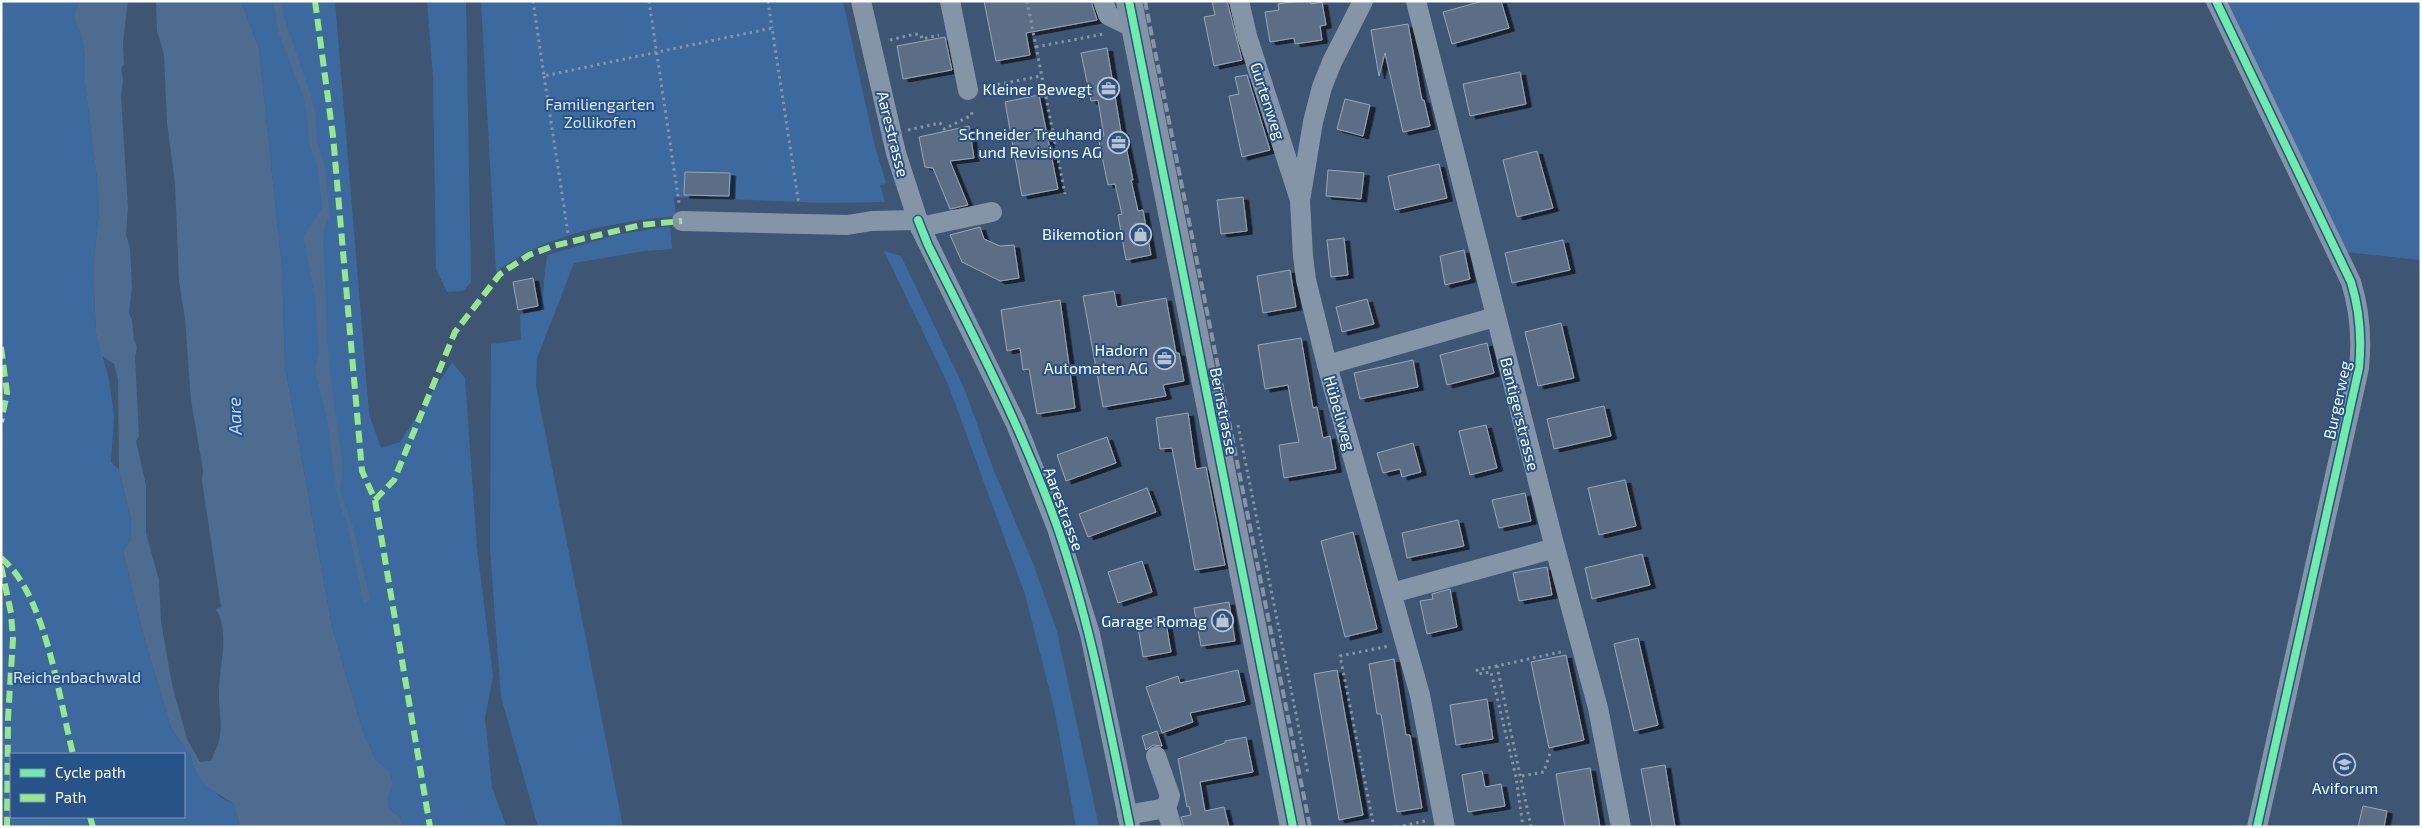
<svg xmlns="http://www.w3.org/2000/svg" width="2422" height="828" font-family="'Exo 2',sans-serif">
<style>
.green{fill:#3d6a9e;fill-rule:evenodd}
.water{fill:#4e6b90}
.building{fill:#5b6e85;stroke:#99a6b6;filter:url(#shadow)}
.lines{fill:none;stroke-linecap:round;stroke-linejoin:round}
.path{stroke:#8595a8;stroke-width:3;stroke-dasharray:2.5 4;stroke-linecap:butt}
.minor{stroke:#8595a8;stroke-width:20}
.major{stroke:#8492a6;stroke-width:26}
.rail{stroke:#8594a6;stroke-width:4;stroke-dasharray:9 4;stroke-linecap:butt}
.quiet{stroke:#98e88a;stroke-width:6;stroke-dasharray:12 6;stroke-linecap:butt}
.cycleway-casing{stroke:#285389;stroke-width:11}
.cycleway{stroke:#6deda7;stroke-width:8}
.labels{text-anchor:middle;stroke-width:4;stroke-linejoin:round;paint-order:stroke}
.poi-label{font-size:16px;fill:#fff;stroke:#285389;text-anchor:end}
.street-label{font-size:16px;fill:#fff;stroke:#285389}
.park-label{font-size:16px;fill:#d9e7f7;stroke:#285389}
.water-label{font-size:18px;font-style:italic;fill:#c1d7f0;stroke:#285389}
</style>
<defs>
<filter id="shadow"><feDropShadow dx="5.5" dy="3" stdDeviation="0" flood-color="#0009"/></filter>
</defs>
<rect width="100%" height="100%" fill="#3e5673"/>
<g class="green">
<path d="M1,1H80L75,10V22L81,34L85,55V84L97,180L99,211L93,269L96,334L109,379L114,417L111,462L119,470L131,520V539L123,551L142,630L171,728L190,754L195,771L220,797L234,804L240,827H1ZM11,754H184V817H11Z"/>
<polygon points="241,1 335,1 369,414 381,448 400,442 452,362 465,378 477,548 493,677 485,717 492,788 507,827 402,827 400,817 389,809 388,796 393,786 390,772 376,760 363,732 332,627 285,366 282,268 259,49"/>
<polygon points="427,1 466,1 471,282 463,291 447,292 436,269 433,77"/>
<path d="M481,1H843L874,143L886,183L880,185L885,202L826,203L674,197L676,216C615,222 546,233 496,272Z"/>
<polygon points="2226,1 2421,1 2421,260 2345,252"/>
<polygon points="670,226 672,249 644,251 574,263 537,358 536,386 623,827 538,827 501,697 490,549 491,344 521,340 520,314 541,311 547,255 616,235"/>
<polygon points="884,251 901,256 964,388 994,471 1034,566 1057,632 1099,827 1076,827 1055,712 1025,594 948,384"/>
</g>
<g class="water">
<path d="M80,1H128L123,43L124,64L121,68L123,81L121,96L128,207L126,235L130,248L132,287L129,314L132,319L134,340L137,347L135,357L139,436L136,441L146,485V533L159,580L161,622L172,684L187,739L200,762L211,761C214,753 219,745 220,736C222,724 219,710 219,697C218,670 231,634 216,609L221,607L202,481L203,470L191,400L185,319L179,281L175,183L167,123L164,55L157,31L156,1H241L259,49L282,268L285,366L332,627L363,732L376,760L390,772L393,786L388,796L389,809L400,817L402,827H240L234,804L206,786L195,771L190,754L171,728L142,630L123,551L131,539V520L119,470L118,379L114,364L102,356L96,334L93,269L99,211L97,180L85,84V55L81,34L75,22V10Z"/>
<polygon points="273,1 282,1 283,14 310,93 315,111 317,142 325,166 330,215 324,229 323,240 329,366 343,468 340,490 353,527 370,599 364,605 347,523 338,502 327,418 315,370 319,353 315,296 303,236 322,209 317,164 310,148 307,117 303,96 279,34"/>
</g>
<g class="building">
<polygon points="984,1 1091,1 1097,20 1026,33 1030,55 996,61"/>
<polygon points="1212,1 1227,1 1242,60 1214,66 1204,17 1215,15"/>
<polygon points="1296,1 1310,1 1311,4 1322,2 1326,25 1320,26 1322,40 1295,44 1294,38 1270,42 1265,12 1279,10 1278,4"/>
<polygon points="1483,1 1501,1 1509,28 1452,44 1443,12"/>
<polygon points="1408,24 1422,100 1424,100 1430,126 1403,132 1385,53 1379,76 1371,30"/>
<polygon points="945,37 952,70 903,79 897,46"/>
<polygon points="1107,48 1121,132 1123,132 1133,180 1131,180 1138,211 1143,210 1151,255 1126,260 1118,215 1122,214 1115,184 1108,185 1098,137 1104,136 1098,100 1091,101 1081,53"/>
<polygon points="1520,72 1526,104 1470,116 1463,84"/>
<polygon points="1247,75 1270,150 1242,157 1229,96 1239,94 1235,77"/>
<polygon points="1039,95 1058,189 1022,196 1005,102"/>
<polygon points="1345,99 1370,105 1363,136 1337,129"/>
<polygon points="969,126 974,158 950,161 968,205 950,209 933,168 925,167 919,137"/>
<polygon points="1537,151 1553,208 1517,217 1503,160"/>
<polygon points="1439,164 1447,198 1395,210 1388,176"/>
<polygon points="1328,170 1364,173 1361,199 1326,196"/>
<polygon points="685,172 730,173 729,196 684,195"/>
<polygon points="1243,197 1247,231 1221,234 1217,200"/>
<polygon points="980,227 984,239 1000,246 1014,245 1019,278 1000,281 962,262 950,235"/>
<polygon points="1344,238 1348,275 1331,277 1327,240"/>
<polygon points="1563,240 1570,270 1512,283 1505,253"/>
<polygon points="1464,250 1470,279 1445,285 1440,256"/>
<polygon points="1290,270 1296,307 1263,313 1257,276"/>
<polygon points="533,278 538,306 518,310 513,282"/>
<polygon points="1114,291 1117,307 1166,298 1176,353 1179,353 1184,381 1163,385 1166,396 1103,407 1083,296"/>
<polygon points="1367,299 1374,324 1342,332 1336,307"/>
<polygon points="1060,300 1075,408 1037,414 1029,369 1023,370 1020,348 1007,351 1001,310"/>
<polygon points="1561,323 1574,378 1538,386 1525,332"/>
<polygon points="1301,338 1313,408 1317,407 1323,438 1330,436 1336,469 1284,478 1279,445 1299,442 1291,402 1288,385 1265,389 1258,345"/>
<polygon points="1487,343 1494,373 1447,385 1440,355"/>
<polygon points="1413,360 1418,387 1360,399 1354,373"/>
<polygon points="1604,406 1611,436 1554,449 1547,419"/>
<polygon points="1188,413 1196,469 1206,467 1225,565 1195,570 1172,448 1160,449 1156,418"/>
<polygon points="1486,425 1497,468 1470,475 1459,431"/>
<polygon points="1107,437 1116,463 1066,481 1057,455"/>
<polygon points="1413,443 1421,472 1402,477 1400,469 1383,473 1377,453"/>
<polygon points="1625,480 1636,526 1599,535 1588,488"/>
<polygon points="1147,488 1156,512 1088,537 1079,514"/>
<polygon points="1525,493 1531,521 1499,528 1492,500"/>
<polygon points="1458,520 1464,546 1407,558 1402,533"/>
<polygon points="1353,532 1377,629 1345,637 1321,541"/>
<polygon points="1642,554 1650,585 1592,599 1585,568"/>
<polygon points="1142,561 1152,592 1118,603 1108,572"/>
<polygon points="1547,567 1552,595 1519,601 1513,573"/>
<polygon points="1450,589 1457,627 1427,634 1420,601 1433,599 1432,594"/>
<polygon points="1229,602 1235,641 1201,646 1194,608"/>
<polygon points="1165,617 1171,652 1143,657 1137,622"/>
<polygon points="1638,638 1658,725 1634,731 1614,644"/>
<polygon points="1566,655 1584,740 1549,748 1531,662"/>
<polygon points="1394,659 1406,735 1410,735 1422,808 1397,812 1381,714 1377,714 1369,664"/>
<polygon points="1238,670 1245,701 1190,713 1193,722 1162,733 1146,687 1178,676 1180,683"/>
<polygon points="1337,670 1363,815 1339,820 1314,674"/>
<polygon points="1487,699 1493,739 1456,745 1450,705"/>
<polygon points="1157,731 1162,746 1153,745 1146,750 1142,736"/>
<polygon points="1246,737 1253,772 1200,782 1205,811 1224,807 1229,827 1184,827 1181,817 1191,815 1189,806 1187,807 1178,759 1225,743 1225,741"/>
<polygon points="1665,765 1675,827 1652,827 1641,769"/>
<polygon points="1590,768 1600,827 1565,827 1556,774"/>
<polygon points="1482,771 1485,787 1501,784 1505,806 1468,812 1462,775"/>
<polygon points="2363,806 2387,811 2384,827 2358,827"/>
</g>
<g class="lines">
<g class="path">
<polyline points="533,1 544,76 772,28 799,205"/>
<polyline points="649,1 679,203"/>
<polyline points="768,1 772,28"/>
<polyline points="1027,1 1065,194"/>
<polyline points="890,40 915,34 921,35 922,39 939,35"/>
<polyline points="1036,47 1104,34"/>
<polyline points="544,76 568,233"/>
<polyline points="985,87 1041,76"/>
<polyline points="908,130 940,123 944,129 972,115 971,109"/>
<polyline points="1238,425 1308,774"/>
<polyline points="1497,666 1477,670 1478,674 1491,672 1516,777 1523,827"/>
<polyline points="1522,776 1544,772 1550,753"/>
<polyline points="1373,822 1340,656 1389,646"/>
<polyline points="1397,827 1425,821"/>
<polyline points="1531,827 1497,666 1565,651"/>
</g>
<g class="minor">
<polyline points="861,1 896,153 920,227 1016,424 1057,528 1090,634 1130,827"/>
<polyline points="950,1 968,90"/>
<polyline points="1103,1 1108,15 1134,28"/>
<polyline points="1239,1 1247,36 1299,197"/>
<polyline points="1363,1 1332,62 1322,87 1313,122 1300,201 1303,256 1306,280 1327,365 1420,695 1445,827"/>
<polyline points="1416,1 1555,548 1598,708 1621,827"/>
<path d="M2216,1L2351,282C2360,311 2362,338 2359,368L2257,827"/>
<polyline points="682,221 847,225 872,221 918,220"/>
<polyline points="920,227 992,212"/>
<polyline points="1327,365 1495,317"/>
<polyline points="1392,593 1555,548"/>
<polyline points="1156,756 1170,796 1166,808"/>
<polyline points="1127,815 1166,808 1172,827"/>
</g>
<polyline class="major" points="1129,1 1293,827"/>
<polyline class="rail" points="1145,1 1310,827"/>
<g class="quiet">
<polyline points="315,1 333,136 362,471 375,500 430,827"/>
<polyline points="1,347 7,393 1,422"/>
<polyline points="375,500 394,480 455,332 500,274 529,255 553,246 641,225 682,221"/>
<path d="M1,558C46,594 59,699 73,754"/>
<polyline points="1,566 11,613 13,639 8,718 7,827"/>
<polyline points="90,817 93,827"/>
</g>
<defs>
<g id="cycleway">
<polyline points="1129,1 1293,827"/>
<path d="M2216,1L2351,282C2360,311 2362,338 2359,368L2257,827"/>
<path d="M918,220L928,245C974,337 1022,428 1057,526C1091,624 1109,726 1130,827"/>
</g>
</defs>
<use href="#cycleway" class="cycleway-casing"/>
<use href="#cycleway" class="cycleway"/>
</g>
<defs>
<symbol id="office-ring" viewBox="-11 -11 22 22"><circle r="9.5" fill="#285389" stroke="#bbc4ce" stroke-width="1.5"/><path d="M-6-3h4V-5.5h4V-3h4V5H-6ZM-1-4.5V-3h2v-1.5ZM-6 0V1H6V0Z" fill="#bbc4ce"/></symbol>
<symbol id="shop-ring" viewBox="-11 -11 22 22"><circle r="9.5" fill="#285389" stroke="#bbc4ce" stroke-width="1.5"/><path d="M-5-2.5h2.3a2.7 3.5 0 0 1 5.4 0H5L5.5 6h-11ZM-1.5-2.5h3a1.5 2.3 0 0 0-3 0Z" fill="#bbc4ce"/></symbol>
<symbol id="university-ring" viewBox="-11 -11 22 22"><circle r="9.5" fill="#285389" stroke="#bbc4ce" stroke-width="1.5"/><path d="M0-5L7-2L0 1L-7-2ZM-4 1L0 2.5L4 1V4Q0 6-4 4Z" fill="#bbc4ce"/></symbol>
</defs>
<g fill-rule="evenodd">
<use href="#office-ring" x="1096" y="76" width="25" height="25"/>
<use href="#office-ring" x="1106" y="130" width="25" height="25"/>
<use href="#shop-ring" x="1128" y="222" width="25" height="25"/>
<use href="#office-ring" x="1152" y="346" width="25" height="25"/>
<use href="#shop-ring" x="1210" y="608" width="25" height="25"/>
<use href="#university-ring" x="2332" y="752" width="25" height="25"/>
</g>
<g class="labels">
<g class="poi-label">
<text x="1092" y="95">Kleiner Bewegt</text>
<text x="1102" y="140">Schneider Treuhand<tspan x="1102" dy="18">und Revisions AG</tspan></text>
<text x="1124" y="240">Bikemotion</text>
<text x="1148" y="356">Hadorn<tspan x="1148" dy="18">Automaten AG</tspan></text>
<text x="1207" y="627">Garage Romag</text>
<text x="2345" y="794" text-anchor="middle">Aviforum</text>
</g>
<g class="street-label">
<text transform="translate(1268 101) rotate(72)" y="6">Gurtenweg</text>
<text transform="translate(893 134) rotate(76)" y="6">Aarestrasse</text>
<text transform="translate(2337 400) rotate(-78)" y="6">Burgerweg</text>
<text transform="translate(1224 411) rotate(79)" y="6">Bernstrasse</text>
<text transform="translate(1340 413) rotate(74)" y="6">Hübeliweg</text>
<text transform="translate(1520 414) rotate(76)" y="6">Bantigerstrasse</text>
<text transform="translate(1064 509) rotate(70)" y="6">Aarestrasse</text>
</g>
<g class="park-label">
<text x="600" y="110">Familiengarten<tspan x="600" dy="18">Zollikofen</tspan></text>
<text x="77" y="683">Reichenbachwald</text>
</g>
<g class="water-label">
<text transform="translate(235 416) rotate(-92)" y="6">Aare</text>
</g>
</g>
<rect width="2422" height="828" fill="none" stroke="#ffffff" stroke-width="5"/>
<rect x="10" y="753" width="175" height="65" fill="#285389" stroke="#7e98b8"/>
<rect x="20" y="769" width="25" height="8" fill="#6deda7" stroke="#7e98b8"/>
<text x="55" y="778" font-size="15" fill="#ffffff">Cycle path</text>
<rect x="20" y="794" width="25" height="8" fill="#98e88a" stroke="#7e98b8"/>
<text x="55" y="803" font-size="15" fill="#ffffff">Path</text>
</svg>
